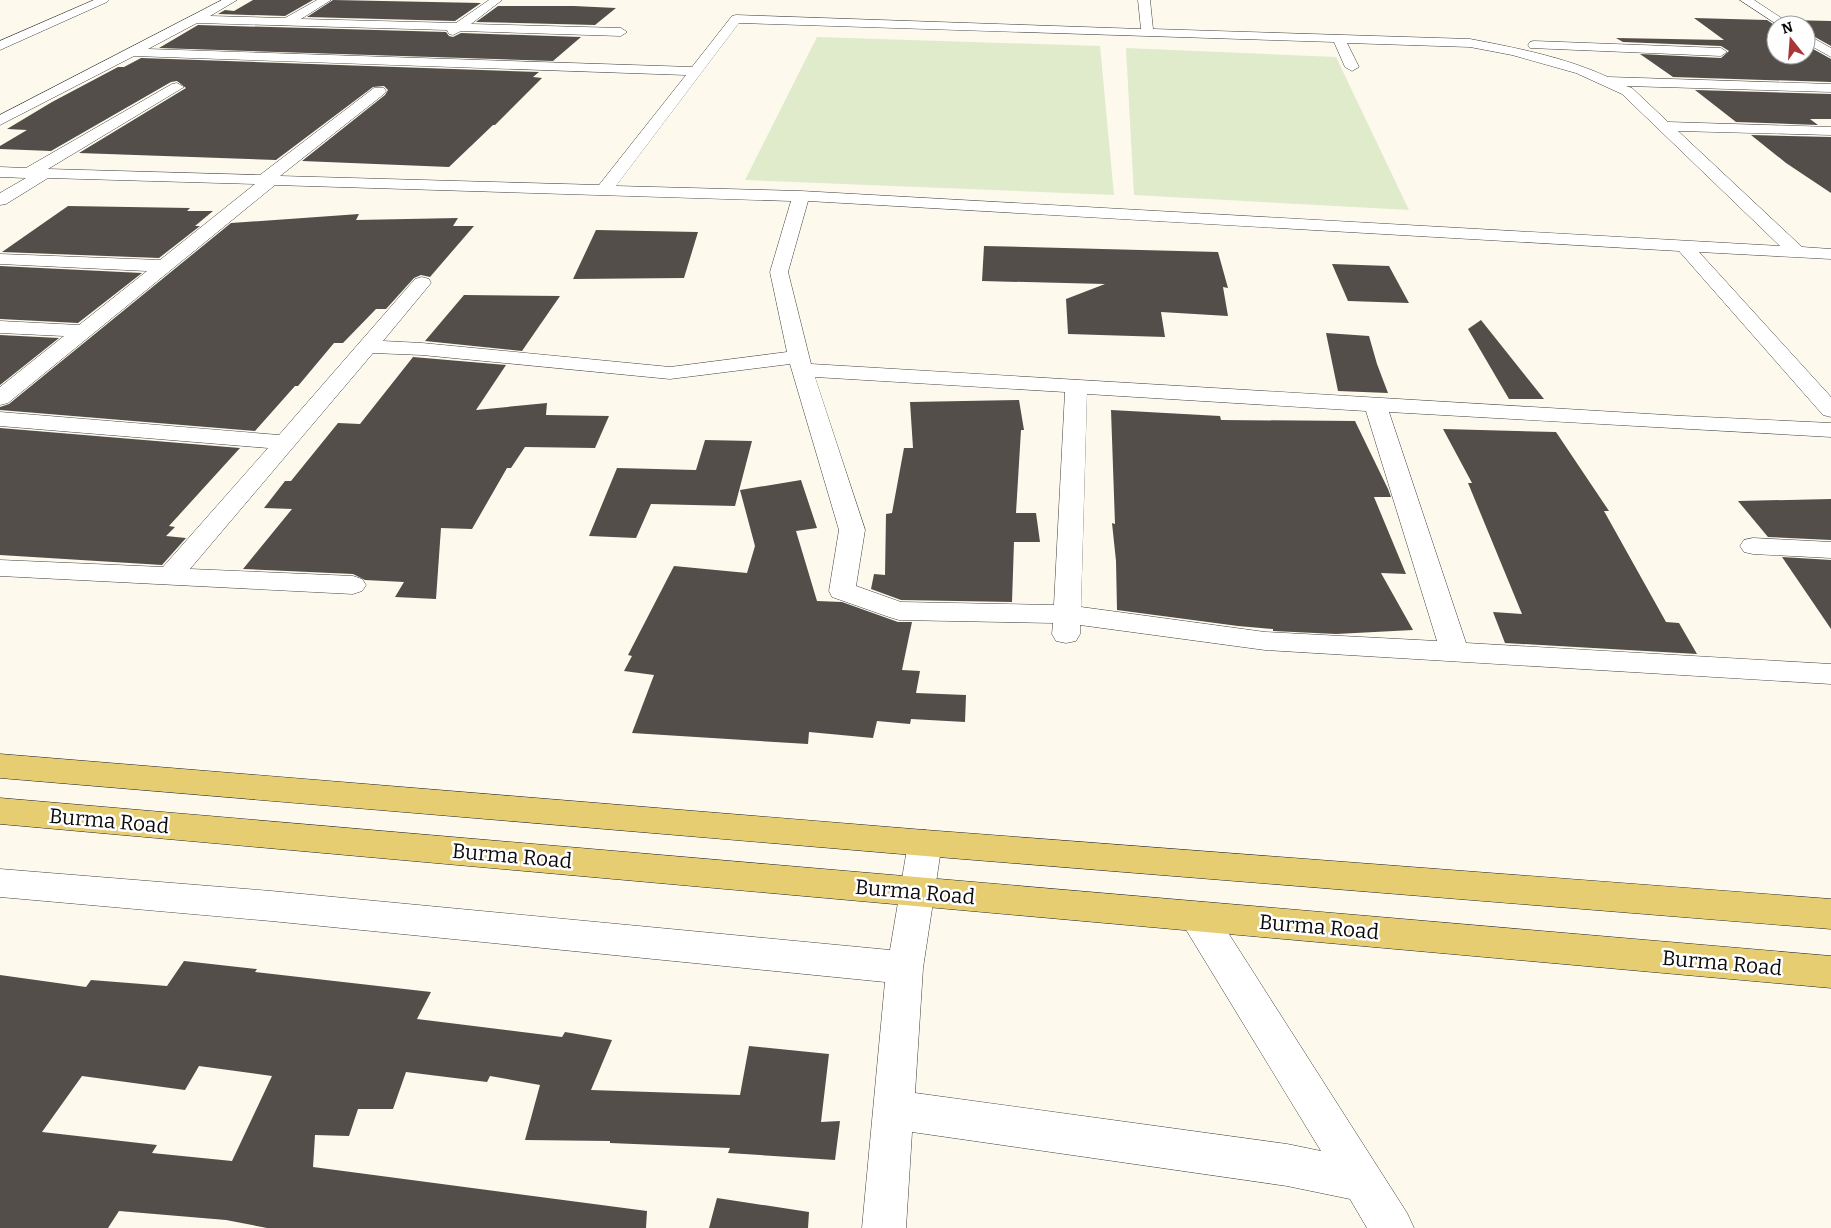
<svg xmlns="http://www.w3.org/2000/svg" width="1831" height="1228" font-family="Bitter,serif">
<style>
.pitch{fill:#e0ebcc}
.building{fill:#534e4a;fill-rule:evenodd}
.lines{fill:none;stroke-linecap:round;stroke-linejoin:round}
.minor-casing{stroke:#3f3f3f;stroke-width:1}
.major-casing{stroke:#1d1d1d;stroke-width:1}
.minor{fill:#fff;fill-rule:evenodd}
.major{fill:#e7cd72;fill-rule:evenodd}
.labels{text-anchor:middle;stroke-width:5;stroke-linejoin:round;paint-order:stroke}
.near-street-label{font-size:21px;fill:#0c0c0c;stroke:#fff}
</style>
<rect width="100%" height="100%" fill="#fdfaed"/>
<g class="pitch">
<polygon points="817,37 1100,46 1114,195 745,180"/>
<polygon points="1126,48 1336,57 1409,210 1134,195"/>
</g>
<g class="building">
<polygon points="253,0 313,0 285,16 218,14 225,10 234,11"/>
<polygon points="333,0 481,3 455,21 307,17"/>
<polygon points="498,6 574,6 616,8 595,25 476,22"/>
<polygon points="1694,18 1767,20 1776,26 1776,55 1806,55 1806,45 1831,59 1831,82 1673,77 1640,54 1721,58 1729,51 1721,46 1623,42 1616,38 1724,40"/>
<polygon points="1788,20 1831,21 1831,46 1806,32 1806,25 1794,25"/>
<polygon points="198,25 446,32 449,36 453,37 461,33 581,37 553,61 159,48"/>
<polygon points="141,58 539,72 533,77 542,78 495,125 493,125 449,167 302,161 385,95 388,90 384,86 373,87 276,160 79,153 186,88 177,81 171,82 51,151 0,149 0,146 27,130 7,129 52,102 118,67 124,67"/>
<polygon points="1695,90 1831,94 1831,119 1810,119 1818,125 1736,122"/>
<polygon points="1751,135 1831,137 1831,193 1786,163"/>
<polygon points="68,206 190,208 187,211 213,211 195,226 200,226 159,258 2,252"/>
<polygon points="359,214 356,220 458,218 453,226 474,226 430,277 421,275 414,278 386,309 376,309 343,343 334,343 298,386 295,386 255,431 0,410 0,407 9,404 231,223"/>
<polygon points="596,230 698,232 684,278 573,279"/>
<polygon points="984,246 1218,252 1228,288 1223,287 1228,316 1161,312 1165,337 1068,334 1066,299 1105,284 982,281"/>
<polygon points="1332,264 1389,266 1409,303 1348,301"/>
<polygon points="0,266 142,273 78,323 0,319"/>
<polygon points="464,295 560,296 522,351 425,341"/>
<polygon points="1481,320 1544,399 1509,399 1468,329"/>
<polygon points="1326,333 1369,336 1377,364 1388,393 1338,391"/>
<polygon points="0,335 59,338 0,385"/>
<polygon points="413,357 506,365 476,410 547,403 546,415 609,416 595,448 525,447 511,468 507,468 472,529 441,528 436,599 395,597 404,582 365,580 353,574 243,569 292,509 264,508 285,481 291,481 338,423 360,424"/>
<polygon points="1019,400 1024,430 1021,430 1016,513 1036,513 1040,542 1014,542 1012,602 901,600 871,589 874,574 885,575 886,514 892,513 904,448 913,448 910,402"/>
<polygon points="1111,410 1220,416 1221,420 1355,421 1388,489 1391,497 1374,497 1406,574 1381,573 1413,630 1336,634 1273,631 1273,629 1238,626 1117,610 1116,561 1112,523 1115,524"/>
<polygon points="0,428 240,448 169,526 175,527 166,536 186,538 162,565 0,555"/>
<polygon points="1443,429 1556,432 1609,511 1604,511 1666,622 1679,623 1697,654 1505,643 1493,612 1522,614 1468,483 1472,483"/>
<polygon points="705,440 752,441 735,506 651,504 636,538 589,536 617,468 696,470"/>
<polygon points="801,480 817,528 796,531 817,601 842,602 898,622 912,622 902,670 920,671 916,693 966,695 965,722 911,719 910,724 877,721 873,738 809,732 808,744 632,733 654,675 624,671 632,656 628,655 674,566 747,573 755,546 740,490"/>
<polygon points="1831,499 1831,540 1768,537 1738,501"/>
<polygon points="1782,557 1831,560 1831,629"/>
<path d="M184,961L257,969L255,972L431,992L417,1019L562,1037L565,1032L612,1040L591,1090L740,1095L749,1046L829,1054L821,1122L840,1121L835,1160L728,1153L730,1148L610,1143V1141L525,1140L540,1085L490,1076L487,1082L406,1072L393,1109H358L349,1136L315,1135L313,1167L647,1211L646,1228H267L226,1220L119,1211L108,1228H0V975L86,987L91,980L167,986ZM199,1066L272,1076L232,1161L152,1153L157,1145L42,1132L82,1076L185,1090Z"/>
<polygon points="717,1198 809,1212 808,1228 709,1228"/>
</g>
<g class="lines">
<defs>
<g id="minor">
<polygon points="94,0 109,0 107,2 0,50 0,41"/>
<path d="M222,0H237L210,16L285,18L317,0H331L301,19L456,23L489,0H502L471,24L621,28L627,32L621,36L461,31L453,35L449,34L447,30L197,23L148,49L692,67L732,16L736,15L1141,29L1138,0H1150L1153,29L1470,39C1517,48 1564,57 1608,77L1831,84V92L1626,86L1632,88L1668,122L1831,127V135L1678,131L1802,247L1831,249V259L1699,252L1831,397V417L1823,415L1679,251L808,201L788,272L811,364L1683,416L1831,423V437L1389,412L1466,643L1831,664V684L1265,650L1080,625V634L1076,641L1066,643L1056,641L1052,634L1053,623L899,620L889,617L832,597L829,591L839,530L790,364L670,379L422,355L373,353L190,569L353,576L362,579L366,585L362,591L353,594L0,576V560L163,567L268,448L0,426V412L279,435L415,279L422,277L429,279L431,283L383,341L422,343L670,367L787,352L770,272L791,201L275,185L8,403L0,405V387L64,336L0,333V321L79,325L147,271L0,264V254L160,260L255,184L48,178L6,204L0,205V193L26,178L0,177V167L26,168L172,84L177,83L184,87L48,169L260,175L374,88H384L386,91L384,94L280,176L599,185L686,75L134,56L0,125V115ZM739,23L1334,42L1345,67L1352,71L1359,67L1347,43L1470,47L1512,55L1576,73L1622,94L1780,246L801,191L616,186ZM815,377L1065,392L1054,605L901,602L856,586L865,530ZM1087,394L1366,411L1437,641L1265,632L1081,607Z"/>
<polygon points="1740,0 1754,0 1792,25 1778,25"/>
<polygon points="1806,34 1831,48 1831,57 1806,43"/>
<polygon points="1534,41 1721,48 1727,52 1721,56 1530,48 1528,45 1530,42"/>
<polygon points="1753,538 1831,542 1831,558 1753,554 1744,552 1740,546 1744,540"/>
<polygon points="925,830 937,834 942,843 923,968 915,1093 1287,1144 1321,1151 1185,928 1180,917 1185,906 1198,902 1211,906 1407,1213 1414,1228 1367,1228 1350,1199 1287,1186 912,1132 906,1228 862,1228 885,982 271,921 0,897 0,869 271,891 890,950 908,843 913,834"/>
</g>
<g id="major">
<polygon points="0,754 925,830 1831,899 1831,929 925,856 0,778"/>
<polygon points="0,798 1831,956 1831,988 0,824"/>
</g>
</defs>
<use href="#minor" class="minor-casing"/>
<use href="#major" class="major-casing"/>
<use href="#minor" class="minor"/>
<use href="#major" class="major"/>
</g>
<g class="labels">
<g class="near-street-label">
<text transform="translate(109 821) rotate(5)" y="7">Burma Road</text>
<text transform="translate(512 856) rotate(5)" y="7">Burma Road</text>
<text transform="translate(915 892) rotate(5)" y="7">Burma Road</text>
<text transform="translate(1319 927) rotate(5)" y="7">Burma Road</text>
<text transform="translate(1722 963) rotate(5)" y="7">Burma Road</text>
</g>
</g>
<g transform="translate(1791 40) rotate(343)"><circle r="24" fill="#ffffff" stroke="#9e9e9e"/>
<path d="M0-4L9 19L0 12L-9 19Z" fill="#aa3539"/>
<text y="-8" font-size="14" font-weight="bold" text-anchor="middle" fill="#0c0c0c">N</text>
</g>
</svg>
